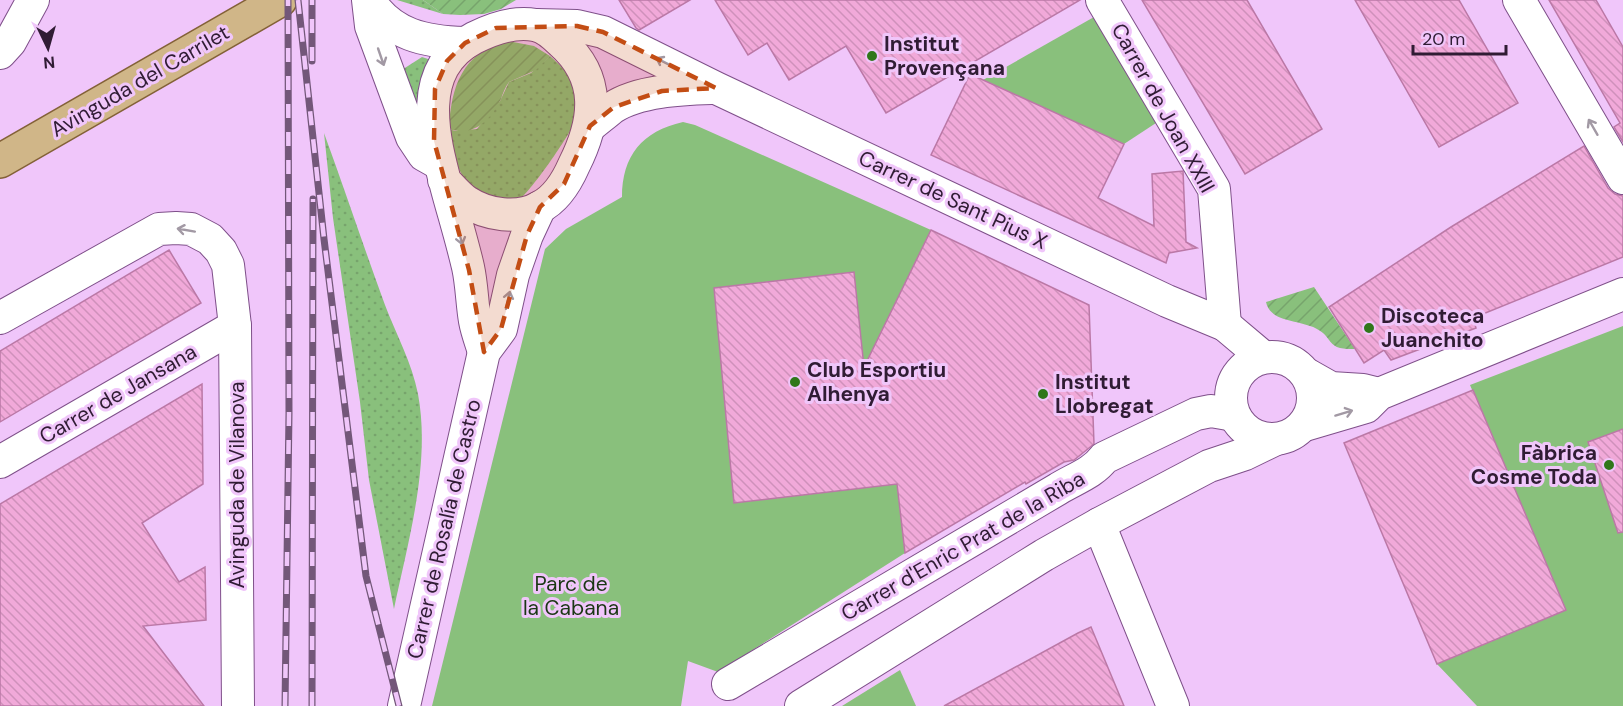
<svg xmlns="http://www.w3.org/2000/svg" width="1623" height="706" font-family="'DM Sans',sans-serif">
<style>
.grass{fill:url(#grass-dots)}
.park{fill:#89c07c}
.garden{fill:url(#garden-furrows)}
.building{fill:url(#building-back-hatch);stroke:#bb78a6;stroke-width:1.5}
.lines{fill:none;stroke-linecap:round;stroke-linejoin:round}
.minor-casing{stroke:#7f508a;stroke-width:34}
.major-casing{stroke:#836137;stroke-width:36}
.minor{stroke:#fff;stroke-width:32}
.major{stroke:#d0b688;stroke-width:33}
.rail-casing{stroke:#735779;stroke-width:7}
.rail{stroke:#f0c6fa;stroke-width:4.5;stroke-dasharray:14;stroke-linecap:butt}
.oneway{stroke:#a299a4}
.marked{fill:#c34d14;fill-opacity:0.2;stroke:#c34d14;stroke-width:4.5;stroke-dasharray:12 8;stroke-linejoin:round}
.poi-dot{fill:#30771a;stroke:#f0c6fa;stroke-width:2}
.labels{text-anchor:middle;stroke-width:6;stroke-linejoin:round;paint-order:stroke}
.poi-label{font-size:21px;font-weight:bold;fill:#301c34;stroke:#f0c6fa;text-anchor:start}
.street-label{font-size:21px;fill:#301c34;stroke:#f0c6fa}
.park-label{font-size:21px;fill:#1a3713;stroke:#f0c6fa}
</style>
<defs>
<pattern id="grass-dots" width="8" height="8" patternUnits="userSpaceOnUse" patternTransform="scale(1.5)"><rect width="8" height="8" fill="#89c07c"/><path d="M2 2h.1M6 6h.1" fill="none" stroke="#77a46c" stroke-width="1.8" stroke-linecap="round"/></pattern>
<pattern id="garden-furrows" width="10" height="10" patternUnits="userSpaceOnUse" patternTransform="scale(1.5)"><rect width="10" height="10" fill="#89c07c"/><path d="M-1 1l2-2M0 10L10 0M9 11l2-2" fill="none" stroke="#77a46c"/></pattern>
<pattern id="building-back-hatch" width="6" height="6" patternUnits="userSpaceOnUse" patternTransform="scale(1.5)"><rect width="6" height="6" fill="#f1a9d9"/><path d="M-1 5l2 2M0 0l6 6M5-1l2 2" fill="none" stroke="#cf91bb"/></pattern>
</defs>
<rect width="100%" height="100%" fill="#f0c6fa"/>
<g class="grass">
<polygon points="397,0 423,0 443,14"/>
<path d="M550,56C560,65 574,78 576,93C578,101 577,113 575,121C572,132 528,196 518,200C511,203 499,202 491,202L464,179L455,161L449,129L455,131L477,129L500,101L509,82L531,73Z"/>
<polygon points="422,57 431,60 423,136 397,73"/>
<path d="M324,133C345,190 364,248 385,305C396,334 412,363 418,394C431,464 408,541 394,609L369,480L360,402L333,218Z"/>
</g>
<g class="park">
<polygon points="1094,17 1156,123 1124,144 983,80"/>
<path d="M683,122L695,125L931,230L893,309L887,399L905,553L718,672L688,661L681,706H432L545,249L566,229L622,197C622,156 642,131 683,122Z"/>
<polygon points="1623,326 1623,706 1477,706 1437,664 1566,610 1470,385"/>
<polygon points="900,670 916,706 842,706"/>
</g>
<g class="garden">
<polygon points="423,0 516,0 501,9 484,14 460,15 443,14"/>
<path d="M508,41L534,46L550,56L536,70L509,82C505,87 503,93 501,99C490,121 474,137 449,129C451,87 462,52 508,41Z"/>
<path d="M1314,287L1355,349C1350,349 1344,349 1340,348C1331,346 1329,338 1323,333C1319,330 1314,327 1310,326C1295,320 1270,321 1266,302Z"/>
</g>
<g class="building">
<polygon points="619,0 690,0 639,30 636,28"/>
<polygon points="715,0 1080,0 886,113 846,46 789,80 767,43 748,55"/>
<polygon points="1142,0 1247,0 1322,129 1245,174"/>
<polygon points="1355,0 1459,0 1518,103 1439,147"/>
<polygon points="1549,0 1596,0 1623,47 1623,142 1614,127 1620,123"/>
<polygon points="970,74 1124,144 1098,198 1154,226 1152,174 1183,171 1186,242 1197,248 1169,253 1166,263 931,155"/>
<polygon points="1584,146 1608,188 1615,194 1623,196 1623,257 1473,318 1476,328 1391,360 1384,350 1364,363 1329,307 1451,227"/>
<polygon points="931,230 1089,305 1094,444 1074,460 1064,462 1026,484 1025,482 905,553 897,484 734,503 714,288 854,272 864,367"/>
<polygon points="169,250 201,303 0,422 0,351"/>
<polygon points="202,384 203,484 142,523 179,582 205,567 206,620 143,626 204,706 0,706 0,504"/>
<polygon points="1473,390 1566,610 1437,664 1344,443"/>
<polygon points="1623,429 1623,532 1618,533 1588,442"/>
<polygon points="1091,627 1124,706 944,706 1078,633"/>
</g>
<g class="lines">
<defs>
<g id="minor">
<polyline points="368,0 371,26 412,137 424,155 440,164"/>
<path d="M369,0C391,35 425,42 465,43"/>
<polyline points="1102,0 1214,189 1225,325"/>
<polyline points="1519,0 1623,178"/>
<polyline points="536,25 577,26 603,32 716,88 1167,301 1225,325 1263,357"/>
<polyline points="0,53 10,42 33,0"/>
<path d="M590,126C597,120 605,114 612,108C639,90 684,89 714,88"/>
<path d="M444,180C451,187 459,197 467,202C487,215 518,220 540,207C556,199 567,181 574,165C596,121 602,78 561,42C554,35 545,27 535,25C515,21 492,29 474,38C415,69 433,137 447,189C454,215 462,241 468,267C472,285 472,304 475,321C477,332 481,342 484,352"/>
<polyline points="0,318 159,229 176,228 191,229 210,239 221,251 228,265 235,326 238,706"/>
<circle cx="1272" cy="398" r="41"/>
<polyline points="1308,375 1331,388 1363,390 1379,394"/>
<polyline points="1305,425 1366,407 1379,394 1623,294"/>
<polyline points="0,462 235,326"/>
<polyline points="1099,524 1173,706"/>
<path d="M728,684L1058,489C1074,479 1093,473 1104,458L1196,414L1211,411L1234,415"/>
<polyline points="404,706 484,352 501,329 513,275 527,235 540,207"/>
<polyline points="801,706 1044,555 1099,524 1209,466 1245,454 1276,439"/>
</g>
<polyline id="major" points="0,161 280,0"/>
</defs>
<use href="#minor" class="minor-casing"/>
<use href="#major" class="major-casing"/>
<use href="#minor" class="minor"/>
<use href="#major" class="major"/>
<defs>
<g id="rail">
<polyline points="298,0 324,239 366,576 399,706"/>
<polyline points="312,61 312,0"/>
<polyline points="285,706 289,413 288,0"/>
<polyline points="312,706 313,199"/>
</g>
</defs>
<use href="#rail" class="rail-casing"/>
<use href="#rail" class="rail"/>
</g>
<defs><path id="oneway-shaft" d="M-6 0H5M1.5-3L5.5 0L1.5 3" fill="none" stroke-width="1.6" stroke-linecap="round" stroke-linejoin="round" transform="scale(1.5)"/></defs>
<g class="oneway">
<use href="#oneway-shaft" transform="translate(381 57) rotate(71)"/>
<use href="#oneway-shaft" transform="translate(664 62) rotate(-153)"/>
<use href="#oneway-shaft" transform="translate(1593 127) rotate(-120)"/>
<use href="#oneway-shaft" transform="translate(186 230) rotate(-170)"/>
<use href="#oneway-shaft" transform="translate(460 236) rotate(75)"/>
<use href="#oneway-shaft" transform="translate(508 300) rotate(-77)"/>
<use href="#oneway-shaft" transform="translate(1344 413) rotate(-17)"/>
</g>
<path class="marked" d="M577,26L603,32L716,88L662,91L614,107L590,126L564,184L540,207L527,235L501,329L484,352L469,270L434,141L435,89L447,61L465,43L496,28Z"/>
<g class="poi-dot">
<circle cx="872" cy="56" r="6"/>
<circle cx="1369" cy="328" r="6"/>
<circle cx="795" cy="382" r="6"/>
<circle cx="1043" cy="394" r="6"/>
<circle cx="1609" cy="465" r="6"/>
</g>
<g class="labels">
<g class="poi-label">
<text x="884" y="51">Institut<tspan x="884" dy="24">Provençana</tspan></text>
<text x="1381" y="323">Discoteca<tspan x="1381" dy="24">Juanchito</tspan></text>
<text x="807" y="377">Club Esportiu<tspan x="807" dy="24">Alhenya</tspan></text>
<text x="1055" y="389">Institut<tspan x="1055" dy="24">Llobregat</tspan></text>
<text x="1597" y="460" text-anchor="end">Fàbrica<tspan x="1597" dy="24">Cosme Toda</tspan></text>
</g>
<g class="street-label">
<text transform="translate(140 81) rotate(-30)" y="7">Avinguda del Carrilet</text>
<text transform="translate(1163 108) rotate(61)" y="7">Carrer de Joan XXIII</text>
<text transform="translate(953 200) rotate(25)" y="7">Carrer de Sant Pius X</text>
<text transform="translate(118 394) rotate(-30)" y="7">Carrer de Jansana</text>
<text transform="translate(237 485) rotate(-90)" y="7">Avinguda de Vilanova</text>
<text transform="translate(444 529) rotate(-77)" y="7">Carrer de Rosalía de Castro</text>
<text transform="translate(963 546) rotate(-30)" y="7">Carrer d'Enric Prat de la Riba</text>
</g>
<g class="park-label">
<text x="571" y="591">Parc de<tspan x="571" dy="24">la Cabana</tspan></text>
</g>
</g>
<g transform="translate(48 48) rotate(175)" stroke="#f0c6fa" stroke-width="4.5" paint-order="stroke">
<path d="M0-4.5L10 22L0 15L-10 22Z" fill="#301c34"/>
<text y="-9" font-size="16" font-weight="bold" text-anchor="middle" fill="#301c34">N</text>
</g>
<path d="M1413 45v9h93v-9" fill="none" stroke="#301c34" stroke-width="3"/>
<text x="1422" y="45" font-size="18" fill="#301c34" stroke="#f0c6fa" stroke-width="4.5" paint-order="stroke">20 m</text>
</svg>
